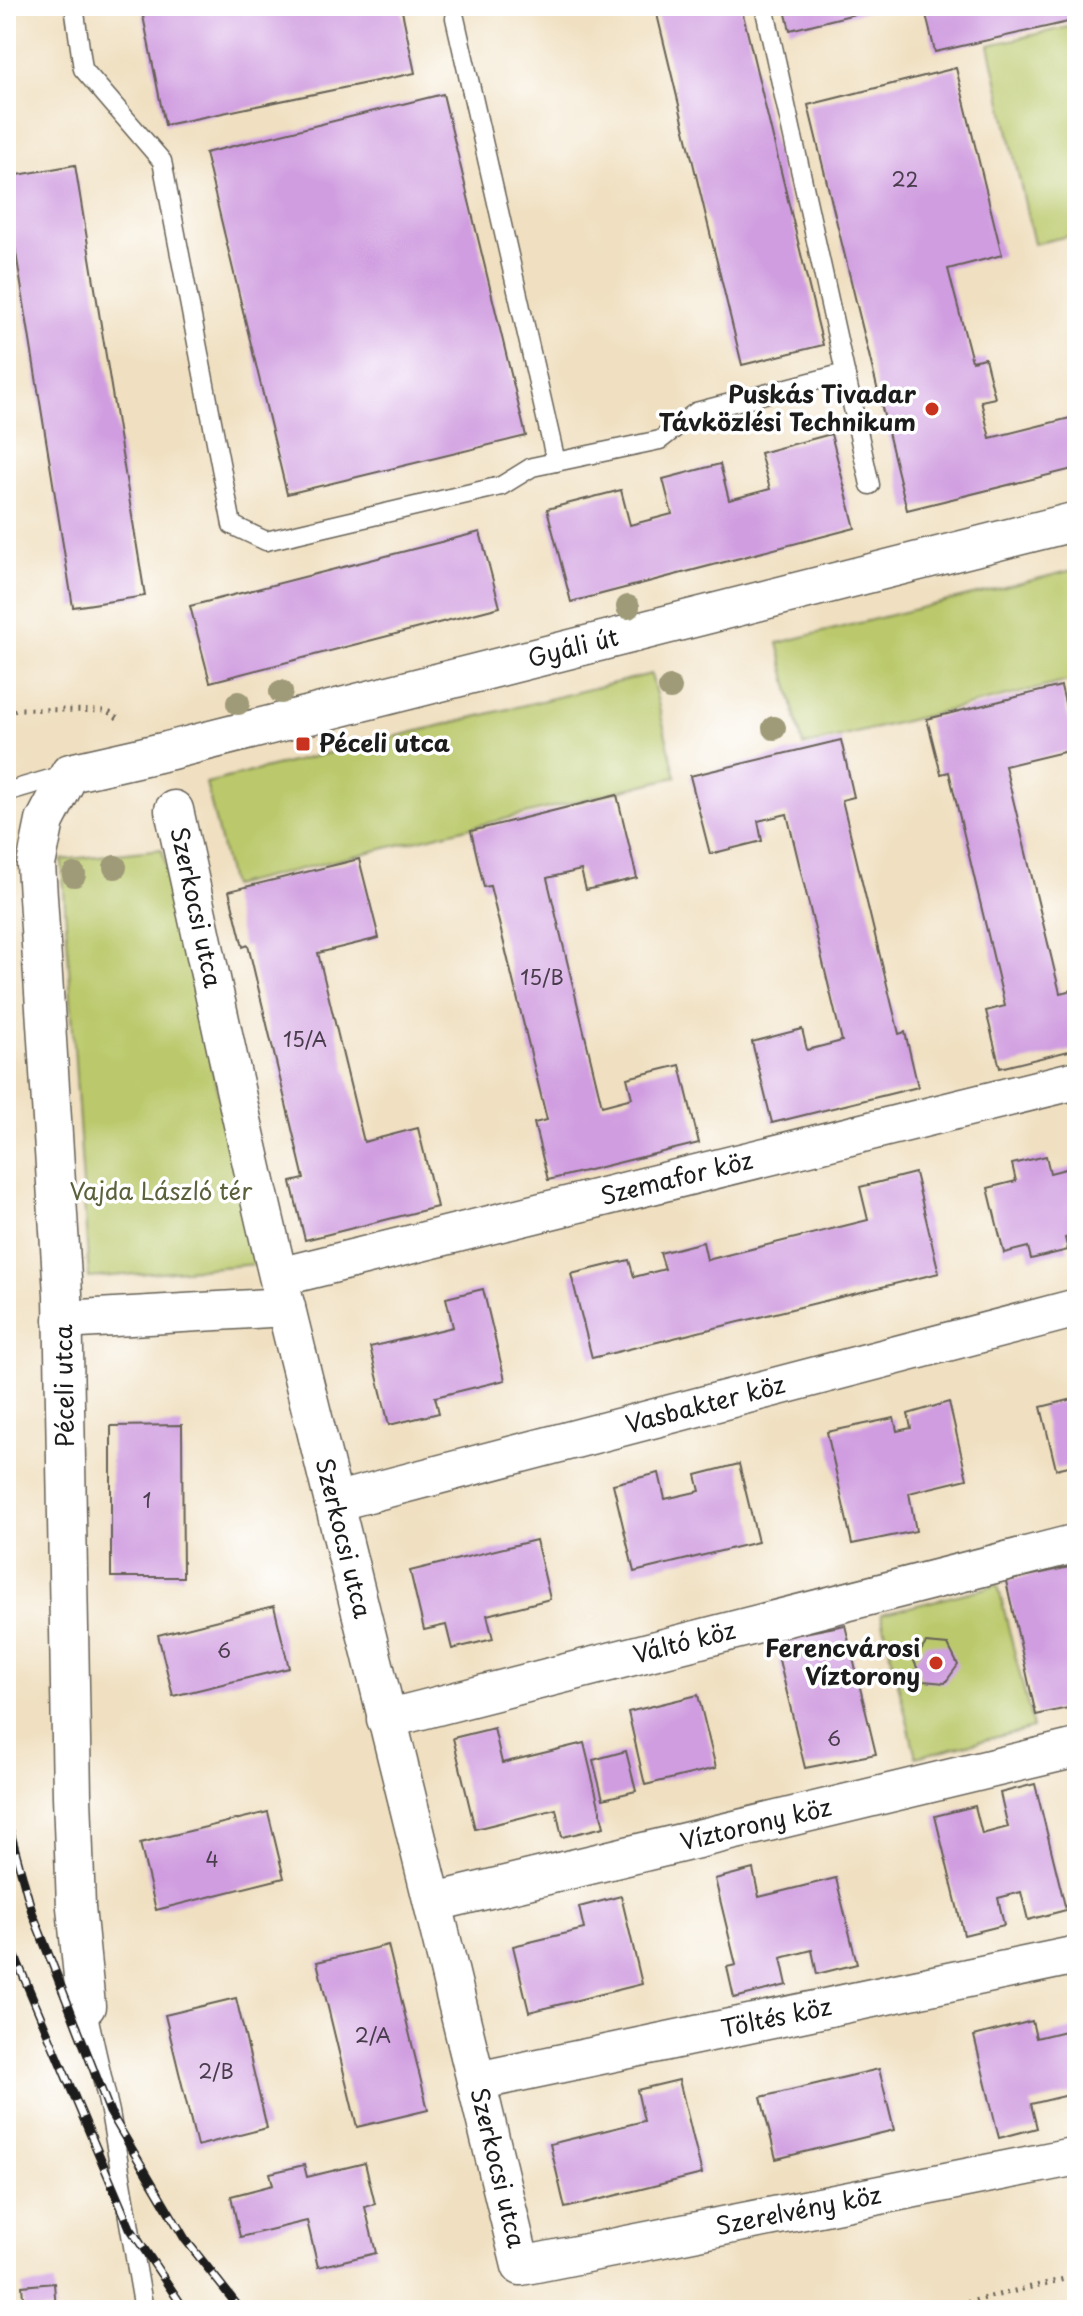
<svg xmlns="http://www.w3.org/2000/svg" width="1083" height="2316" font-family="'Playpen Sans',sans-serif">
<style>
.green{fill:#bbc96c;stroke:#6c7244;stroke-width:2}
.building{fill:#d09ee0}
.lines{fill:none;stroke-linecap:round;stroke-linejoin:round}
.service-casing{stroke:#666156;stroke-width:21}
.minor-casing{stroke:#666156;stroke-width:41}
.path{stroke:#666156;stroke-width:5;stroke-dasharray:2 6;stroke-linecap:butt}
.service{stroke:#fff;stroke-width:18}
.minor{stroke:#fff;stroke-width:38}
.rail-casing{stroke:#1c1c1c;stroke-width:9}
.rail{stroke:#fff;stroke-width:6;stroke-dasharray:18;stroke-linecap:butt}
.tree{fill:#9f9a78}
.poi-dot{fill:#c8321e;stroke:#fff;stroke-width:3}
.labels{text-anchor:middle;stroke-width:7;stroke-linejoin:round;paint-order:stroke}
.number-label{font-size:20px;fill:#493c4d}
.poi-label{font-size:24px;font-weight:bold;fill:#1c1c1c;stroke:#fff;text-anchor:end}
.street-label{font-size:24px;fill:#1c1c1c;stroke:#fff}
.park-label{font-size:24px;fill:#5c613c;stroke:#fff}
</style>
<rect width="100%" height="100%" fill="#fff"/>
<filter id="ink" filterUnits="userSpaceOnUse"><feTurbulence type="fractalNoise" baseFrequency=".0125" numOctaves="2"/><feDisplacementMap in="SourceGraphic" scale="16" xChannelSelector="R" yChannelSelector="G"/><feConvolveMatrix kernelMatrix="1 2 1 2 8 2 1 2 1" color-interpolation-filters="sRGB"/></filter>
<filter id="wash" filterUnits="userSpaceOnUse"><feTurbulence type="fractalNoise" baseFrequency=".006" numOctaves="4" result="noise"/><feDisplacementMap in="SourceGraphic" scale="32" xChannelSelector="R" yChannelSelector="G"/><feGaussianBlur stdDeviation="1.8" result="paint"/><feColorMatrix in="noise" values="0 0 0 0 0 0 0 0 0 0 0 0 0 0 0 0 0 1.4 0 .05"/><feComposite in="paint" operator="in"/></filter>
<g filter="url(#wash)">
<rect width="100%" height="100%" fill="#f0e0c1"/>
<g class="green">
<polygon points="1077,25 1077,234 1034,244 989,45"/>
<polygon points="1077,569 1077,679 803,746 778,643"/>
<polygon points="651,674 676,777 231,886 206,783"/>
<polygon points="162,849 257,1264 89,1278 62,860"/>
<polygon points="998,1585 1033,1728 916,1757 881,1614"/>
</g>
<g id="blocks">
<g class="building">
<polygon points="141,6 401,6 415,73 165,125"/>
<polygon points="655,6 741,6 823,345 742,365"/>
<polygon points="784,6 870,6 871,10 790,30"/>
<polygon points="924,6 1077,6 1077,20 935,52"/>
<polygon points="956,68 1002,255 948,269 972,361 985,358 995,398 981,401 990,438 1074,417 1068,395 1077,392 1077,468 907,510 808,105"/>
<polygon points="443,94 526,436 287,494 205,153"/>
<polygon points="75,165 145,596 73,607 6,191 6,177"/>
<polygon points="831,434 855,528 571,602 547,509 621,490 630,525 672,514 663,479 720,464 729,500 770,489 760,453"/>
<polygon points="480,532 500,607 210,682 190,606"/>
<polygon points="1061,686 1076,749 1005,766 1060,993 1077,989 1077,1049 1000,1068 986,1011 1005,1006 949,772 941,774 927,719"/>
<polygon points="841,740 854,797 842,800 899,1034 905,1032 918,1087 772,1123 752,1042 802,1029 807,1050 842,1041 787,814 758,821 762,841 710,854 690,776"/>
<polygon points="617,795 637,878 586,890 581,870 547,878 602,1106 632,1098 627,1078 680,1065 699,1143 548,1180 534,1123 547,1120 490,886 484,887 471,831"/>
<polygon points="359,859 379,938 318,953 364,1142 418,1128 437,1207 305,1240 291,1182 304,1179 248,945 243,947 229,891"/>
<polygon points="1046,1156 1050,1173 1077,1166 1077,1235 1065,1238 1068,1250 1031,1259 1028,1247 1004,1253 988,1188 1016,1181 1012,1164"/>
<polygon points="915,1173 939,1273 592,1358 571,1274 629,1260 634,1277 665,1269 660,1253 703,1242 707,1260 868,1220 860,1187"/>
<polygon points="483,1289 505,1380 435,1397 439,1413 389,1425 370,1347 453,1327 446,1298"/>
<polygon points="1077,1398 1077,1464 1056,1469 1041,1407"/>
<polygon points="949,1402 967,1479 909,1493 916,1531 852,1544 827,1432 894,1418 897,1431 911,1428 908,1414"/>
<polygon points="182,1425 183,1577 111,1577 111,1426"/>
<polygon points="739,1464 758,1542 634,1572 613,1484 659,1473 665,1499 700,1491 696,1475"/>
<polygon points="536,1540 550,1599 487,1615 493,1639 452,1649 446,1625 424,1630 410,1571"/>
<polygon points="1074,1566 1077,1580 1077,1706 1036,1715 1006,1581"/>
<polygon points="274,1606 289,1668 173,1696 158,1635"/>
<polygon points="845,1625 876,1754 805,1768 774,1639"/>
<polygon points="926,1643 948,1645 958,1665 945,1683 923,1681 914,1661"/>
<polygon points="698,1695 716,1768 645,1785 628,1712"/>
<polygon points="494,1728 502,1763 584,1743 604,1827 562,1837 556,1809 475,1829 453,1738"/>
<polygon points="626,1751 636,1791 603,1799 593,1760"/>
<polygon points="1035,1784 1066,1910 1028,1920 1021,1892 998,1898 1004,1925 964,1935 935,1816 975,1806 982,1834 1008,1827 1000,1793"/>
<polygon points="268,1812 284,1878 156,1910 140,1843"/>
<polygon points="753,1869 759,1897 836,1878 857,1964 817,1974 812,1950 781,1958 787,1985 734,1998 727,1967 736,1965 715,1879"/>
<polygon points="621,1896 642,1984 529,2012 513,1946 584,1929 579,1907"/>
<polygon points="388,1945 428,2110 357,2127 317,1962"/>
<polygon points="236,1998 267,2128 197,2146 165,2015"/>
<polygon points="1032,2021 1036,2038 1077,2028 1077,2093 1031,2104 1037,2128 999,2138 974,2036"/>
<polygon points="879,2069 894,2130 776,2159 761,2097"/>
<polygon points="679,2080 702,2174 565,2208 550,2144 644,2121 637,2090"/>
<polygon points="365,2163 375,2204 365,2207 376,2253 318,2267 307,2221 240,2237 231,2196 273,2185 270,2173 304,2165 307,2177"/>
<polygon points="54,2283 56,2310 24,2310 22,2286"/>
</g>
</g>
</g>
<g filter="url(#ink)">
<use href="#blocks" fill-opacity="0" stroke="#666156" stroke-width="2"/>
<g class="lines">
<defs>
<g id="service">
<polyline points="74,6 83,69 162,161 232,525 266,541 501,486 532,467 660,440 696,412 845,373"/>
<polyline points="764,6 870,485"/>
<polyline points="455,18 556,462"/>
<polyline points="6,792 67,774"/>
<polyline points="86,2006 110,2112 144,2310"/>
</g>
<g id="minor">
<path id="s1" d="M174,810C209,966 241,1124 279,1280C360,1608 442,1937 521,2266L1077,2156"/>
<path id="s2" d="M279,1277L1077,1080"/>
<polyline points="63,1320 286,1307"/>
<path id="s3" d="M334,1502L1077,1308"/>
<path id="s4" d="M386,1719L1077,1543"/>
<path id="s5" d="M435,1902L1077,1748"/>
<path id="s6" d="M86,2006L76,1907L72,1796L63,1294L36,865L45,821L70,773L167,751L1077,521"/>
<path id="s7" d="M477,2081L1077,1955"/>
</g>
</defs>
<use href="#service" class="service-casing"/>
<use href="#minor" class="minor-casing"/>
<g class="path">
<polyline points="6,713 20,709 107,711 122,721"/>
<polyline points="936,2310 1077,2276"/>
</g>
<use href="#service" class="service"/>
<use href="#minor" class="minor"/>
<defs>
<g id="rail">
<polyline points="6,1817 32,1912 110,2112 185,2239 241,2310"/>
<polyline points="6,1935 130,2228 185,2310"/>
</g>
</defs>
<use href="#rail" class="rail-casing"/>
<use href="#rail" class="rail"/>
</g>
<g class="tree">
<circle cx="628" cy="607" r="12"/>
<circle cx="670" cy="688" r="12"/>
<circle cx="281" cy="692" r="12"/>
<circle cx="238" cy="703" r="12"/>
<circle cx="774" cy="728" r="12"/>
<circle cx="115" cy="867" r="12"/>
<circle cx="74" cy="875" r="12"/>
</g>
</g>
<g class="poi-dot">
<circle cx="932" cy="409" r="8"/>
<rect x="295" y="736" width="16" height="16" rx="4"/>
<circle cx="936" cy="1663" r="8"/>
</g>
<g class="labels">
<g class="number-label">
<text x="905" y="187">22</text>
<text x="542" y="985">15/B</text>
<text x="305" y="1047">15/A</text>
<text x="147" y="1508">1</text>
<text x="224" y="1658">6</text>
<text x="834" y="1746">6</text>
<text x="212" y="1867">4</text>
<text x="373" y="2043">2/A</text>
<text x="216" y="2079">2/B</text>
</g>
<g class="poi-label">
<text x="916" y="403">Puskás Tivadar<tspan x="916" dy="28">Távközlési Technikum</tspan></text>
<text x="319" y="752" text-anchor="start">Péceli utca</text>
<text x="920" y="1657">Ferencvárosi<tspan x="920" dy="28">Víztorony</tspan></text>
</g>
<g class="street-label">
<text dy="8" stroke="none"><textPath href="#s6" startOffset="1760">Gyáli út</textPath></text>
<text dy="8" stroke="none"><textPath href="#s1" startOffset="100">Szerkocsi utca</textPath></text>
<text dy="8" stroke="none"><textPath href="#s2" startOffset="410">Szemafor köz</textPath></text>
<text transform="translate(65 1386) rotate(-91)" y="8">Péceli utca</text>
<text dy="8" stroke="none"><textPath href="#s3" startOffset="384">Vasbakter köz</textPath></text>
<text dy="8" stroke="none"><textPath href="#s1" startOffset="748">Szerkocsi utca</textPath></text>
<text dy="8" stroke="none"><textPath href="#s4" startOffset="308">Váltó köz</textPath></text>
<text dy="8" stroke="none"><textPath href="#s5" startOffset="330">Víztorony köz</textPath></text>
<text dy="8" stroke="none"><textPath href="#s7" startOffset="306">Töltés köz</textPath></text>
<text dy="8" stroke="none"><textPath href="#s1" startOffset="1396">Szerkocsi utca</textPath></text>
<text dy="8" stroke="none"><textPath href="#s1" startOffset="1780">Szerelvény köz</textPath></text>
</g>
<g class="park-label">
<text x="161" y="1200">Vajda László tér</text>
</g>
</g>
<rect width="1083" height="2316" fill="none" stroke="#fff" stroke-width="32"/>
</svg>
